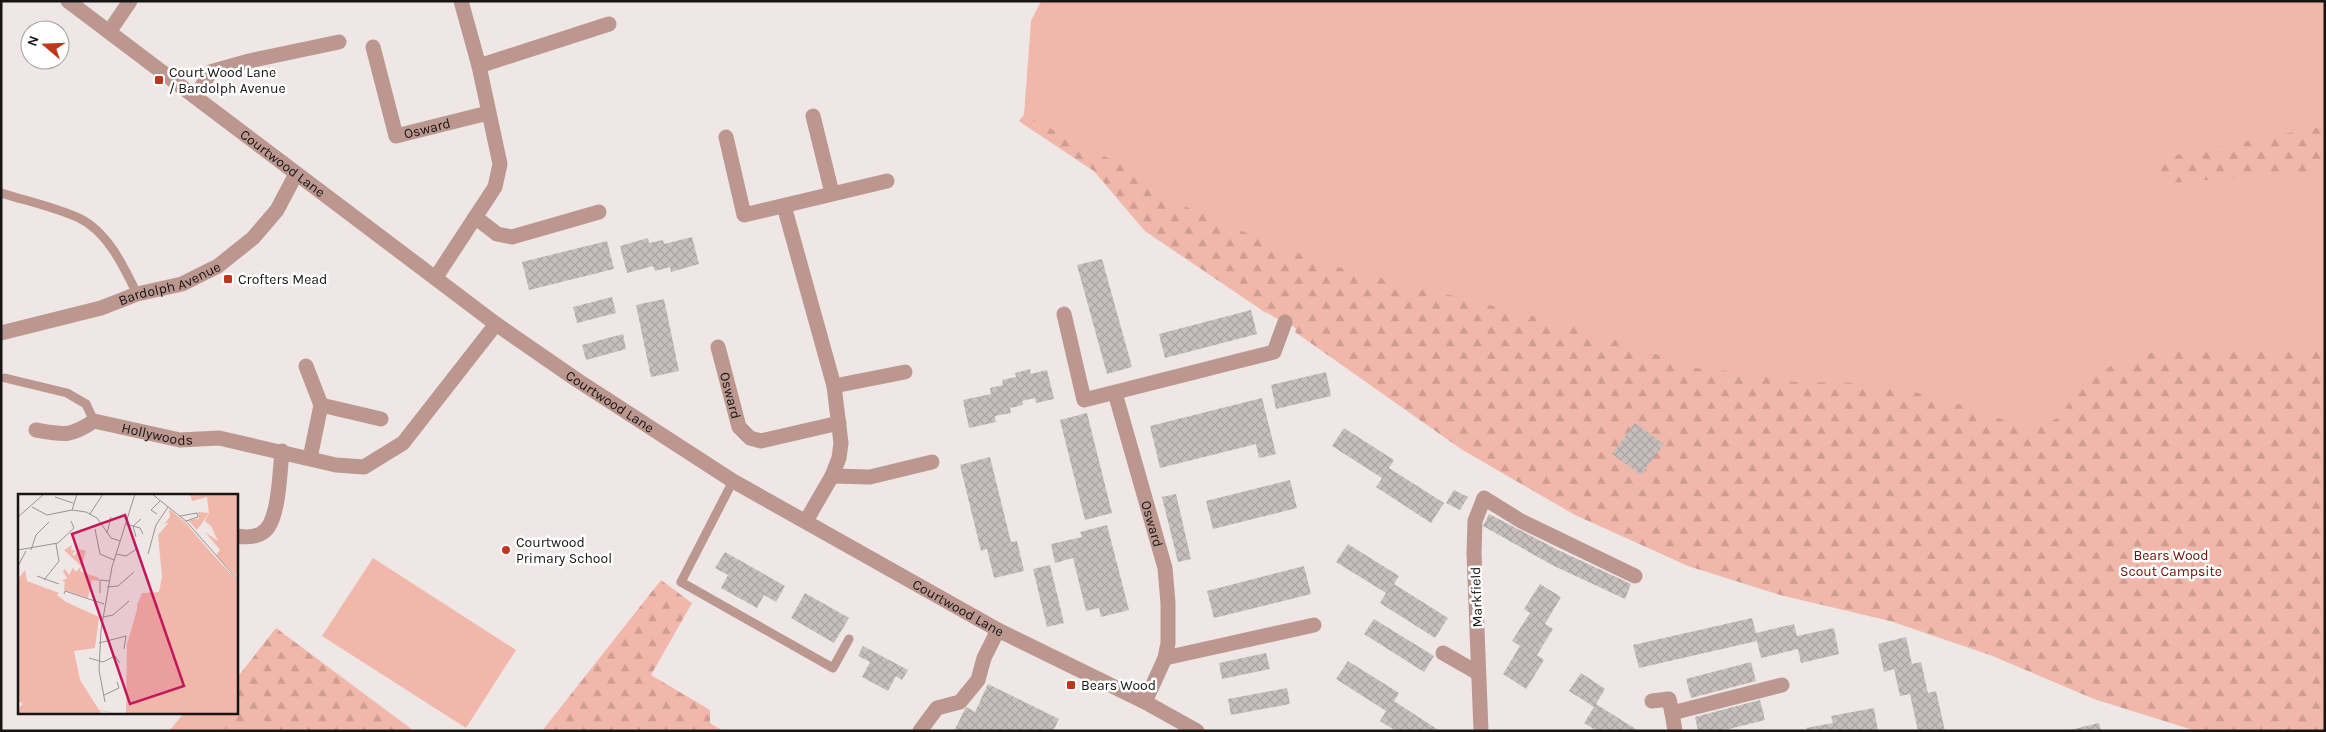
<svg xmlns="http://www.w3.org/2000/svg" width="2326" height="732" font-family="Karla,sans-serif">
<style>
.green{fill:#f1b7aa}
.forest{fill:url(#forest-firs)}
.building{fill:url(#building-cross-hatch)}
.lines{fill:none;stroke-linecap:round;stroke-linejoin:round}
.service{stroke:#bb978f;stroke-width:9}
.minor{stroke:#bb978f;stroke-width:15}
.poi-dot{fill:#c0351b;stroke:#fff;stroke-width:2}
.labels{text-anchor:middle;stroke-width:5;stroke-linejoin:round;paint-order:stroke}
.poi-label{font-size:14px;fill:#171514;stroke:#fff;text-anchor:start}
.street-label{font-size:14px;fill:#171514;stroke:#fff}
.park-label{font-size:14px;fill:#6d0f00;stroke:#fff}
.inset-road{fill:none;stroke:#999391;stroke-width:1}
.view{fill:#c2185b;fill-opacity:0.15;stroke:#c2185b;stroke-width:2.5}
.inset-edge{fill:none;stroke:#171514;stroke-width:2.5}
</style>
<defs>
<pattern id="forest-firs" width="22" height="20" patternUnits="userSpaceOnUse" patternTransform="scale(1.25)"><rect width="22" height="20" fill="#f1b7aa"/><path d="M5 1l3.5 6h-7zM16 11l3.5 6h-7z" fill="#ce9c91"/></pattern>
<pattern id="building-cross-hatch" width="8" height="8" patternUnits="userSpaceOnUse" patternTransform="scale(1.25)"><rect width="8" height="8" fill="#c7bfbd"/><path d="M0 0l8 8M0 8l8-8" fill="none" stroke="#aaa3a2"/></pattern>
</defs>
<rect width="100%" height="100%" fill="#efe7e5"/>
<g class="green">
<polygon points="1041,1 2325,1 2325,412 2082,437 1274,317 1145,231 1094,171 1019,121 1024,115 1031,21"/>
<polygon points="373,558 516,650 466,728 322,636"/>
<polygon points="236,685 300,731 169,731 184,713 236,713"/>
</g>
<g class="forest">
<polygon points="1024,115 1122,165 1173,201 1236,229 1334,266 1588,330 1694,368 1742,372 1795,382 1868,383 1938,397 2024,427 2048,423 2059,417 2086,378 2126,359 2159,351 2325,348 2325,731 2196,731 2094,699 1990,655 1890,621 1780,595 1688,566 1575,515 1461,449 1295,332 1296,329 1294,327 1274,317 1268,311 1266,313 1145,231 1094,171 1019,121"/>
<path d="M2325,126V170L2171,183L2162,176C2160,165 2162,161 2171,156Z"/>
<polygon points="661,580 692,603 651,675 710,710 710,723 723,731 542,731"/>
<polygon points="276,628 414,731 268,731 264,719 222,730 217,713 236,713 236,679"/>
</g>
<g class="building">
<polygon points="692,237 699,264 671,272 670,267 655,271 653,266 627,273 620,246 648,238 649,243 663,240 664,244"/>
<polygon points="607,241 614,269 529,290 522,262"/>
<polygon points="1102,259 1132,367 1107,374 1077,265"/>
<polygon points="612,297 616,313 577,323 573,307"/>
<polygon points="664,299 679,371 651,377 636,305"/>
<polygon points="1251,310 1257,334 1165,358 1159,334"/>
<polygon points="623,334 626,349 586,360 582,345"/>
<polygon points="1030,369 1031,374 1047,370 1054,399 1036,403 1035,398 1022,401 1023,405 1010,408 1011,413 995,416 996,422 969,428 963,400 991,394 990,388 1003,385 1002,380 1016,377 1015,373"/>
<polygon points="1326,372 1331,396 1276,409 1271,385"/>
<polygon points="1262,398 1276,454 1259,458 1256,444 1160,468 1150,426"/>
<polygon points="1087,413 1112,513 1085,520 1060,420"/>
<polygon points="1635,423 1664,444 1641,475 1612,454"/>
<polygon points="1344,428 1394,460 1389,468 1444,503 1431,523 1376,487 1382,478 1332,446"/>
<polygon points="990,457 1011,542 1017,541 1024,571 994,578 987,549 981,551 960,465"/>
<polygon points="1290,480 1297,508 1213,529 1206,501"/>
<polygon points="1454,490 1468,497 1460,510 1446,503"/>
<polygon points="1176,494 1191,559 1178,562 1162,497"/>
<polygon points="1489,514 1558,550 1631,584 1625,599 1552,565 1483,526"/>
<polygon points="1107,525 1129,610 1101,617 1099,608 1086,611 1073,558 1055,563 1051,544 1082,537 1080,532"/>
<polygon points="1348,544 1399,576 1394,584 1448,618 1435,638 1380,603 1386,593 1336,562"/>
<polygon points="725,552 785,586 776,602 764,595 757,608 721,588 728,575 715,568"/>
<polygon points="1050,565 1064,623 1047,627 1033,569"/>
<polygon points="1304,566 1311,594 1214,618 1207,591"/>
<polygon points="1540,584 1561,597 1545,624 1553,629 1537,655 1544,660 1526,689 1503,674 1520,646 1512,641 1530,613 1524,609"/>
<polygon points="805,593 849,618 834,643 791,618"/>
<polygon points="1752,618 1756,633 1794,624 1797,636 1834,628 1839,654 1801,663 1798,649 1761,658 1757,641 1639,668 1633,645"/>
<polygon points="1374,619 1434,656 1424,672 1364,634"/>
<polygon points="1906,637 1912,664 1921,662 1928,693 1936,691 1945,731 1918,731 1910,694 1900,696 1894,669 1884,672 1878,644"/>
<polygon points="863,646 908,670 902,680 896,676 888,691 862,677 870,662 858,656"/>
<polygon points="1266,653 1270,669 1222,679 1219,663"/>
<polygon points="1348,661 1399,693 1394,701 1440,731 1396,731 1380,721 1386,711 1336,679"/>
<polygon points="1751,662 1756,681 1691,698 1686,679"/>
<polygon points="1581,673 1605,689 1596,704 1639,731 1597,731 1584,723 1594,707 1569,691"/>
<polygon points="988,684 1059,719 1053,731 954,731 966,707 975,712"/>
<polygon points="1287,688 1290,704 1231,715 1228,699"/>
<polygon points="1760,700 1765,720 1721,731 1698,731 1695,717"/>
<polygon points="1874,708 1878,731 1807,731 1806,728 1833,723 1831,716"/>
<polygon points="2099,723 2101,731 2070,731 2070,730"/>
</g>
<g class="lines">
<g class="service">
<path d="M1,193C27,201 55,207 79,218C108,232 124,267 137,294"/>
<polyline points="5,378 67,393 86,404 94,421"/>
<polyline points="733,481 681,582 833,668 849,639"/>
</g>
<g class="minor">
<path id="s1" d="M68,1L496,324L577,380L733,481L998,630L1145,702L1197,731"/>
<polyline points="109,32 130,1"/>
<path id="s2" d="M373,47L396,136L488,113"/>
<polyline points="479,66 609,24"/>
<polyline points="196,97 210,72 249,61 339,42"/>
<polyline points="813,116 832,193"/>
<polyline points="726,137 744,215 887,181"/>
<polyline points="784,206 834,386 841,443 839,458 832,476 806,521"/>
<polyline points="475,217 497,234 512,237 599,212"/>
<polyline points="436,277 495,187 500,164 479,66 461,1"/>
<polyline points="1064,314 1084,400 1274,352 1285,322"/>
<path id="s3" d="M1,333L101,308L137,294L182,284L218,266L253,238L277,210L296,174"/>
<path id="s4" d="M718,347L739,427L750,438L761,441L839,423"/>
<polyline points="306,366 321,405 310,458"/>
<polyline points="834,386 905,372"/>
<path id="s5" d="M1115,393L1165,568L1168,603V643L1165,658L1145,702"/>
<polyline points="321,405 381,419"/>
<path id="s6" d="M36,430C64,435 70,437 94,421L180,440L219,438L336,465L364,467L403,443L496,324"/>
<polyline points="832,476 870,477 932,462"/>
<path d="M236,536C248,538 264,537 270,524C279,507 280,471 282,451"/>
<polyline points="1443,653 1478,673"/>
<polyline points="1165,658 1314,625"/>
<polyline points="1652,701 1669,699 1672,713"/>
<polyline points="920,731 937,708 960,702 978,680 984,658 998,630"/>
<polyline points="1481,731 1474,553 1475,521 1484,498 1521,521 1635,576"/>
<polyline points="1675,731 1672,713 1782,685"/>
</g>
</g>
<g class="poi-dot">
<rect x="154" y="75" width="10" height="10" rx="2.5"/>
<rect x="223" y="274" width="10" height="10" rx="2.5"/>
<circle cx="506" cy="550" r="5"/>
<rect x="1066" y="680" width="10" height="10" rx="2.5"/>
</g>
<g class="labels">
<g class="poi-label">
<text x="169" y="77">Court Wood Lane<tspan x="169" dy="16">/ Bardolph Avenue</tspan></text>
<text x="238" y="284">Crofters Mead</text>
<text x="516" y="547">Courtwood<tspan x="516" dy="16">Primary School</tspan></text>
<text x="1081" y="690">Bears Wood</text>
</g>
<g class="street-label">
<text dy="5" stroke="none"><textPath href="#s2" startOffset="124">Osward</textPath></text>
<text dy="5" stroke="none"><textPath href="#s1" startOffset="269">Courtwood Lane</textPath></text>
<text dy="5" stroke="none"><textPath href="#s3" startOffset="176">Bardolph Avenue</textPath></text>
<text dy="5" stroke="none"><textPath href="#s4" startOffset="50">Osward</textPath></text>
<text dy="5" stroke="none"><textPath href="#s1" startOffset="674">Courtwood Lane</textPath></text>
<text dy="5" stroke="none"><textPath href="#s6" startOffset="126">Hollywoods</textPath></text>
<text dy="5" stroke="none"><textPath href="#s5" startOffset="136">Osward</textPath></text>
<text transform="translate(1476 597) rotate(-92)" y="5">Markfield</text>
<text dy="5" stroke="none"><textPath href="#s1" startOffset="1079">Courtwood Lane</textPath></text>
</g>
<g class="park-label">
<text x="2171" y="560">Bears Wood<tspan x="2171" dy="16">Scout Campsite</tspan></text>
</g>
</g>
<g transform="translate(18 494)">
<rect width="220" height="220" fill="#efe7e5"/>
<path d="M172,0H220V84L198,61L202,56L200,47L193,32L187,27L191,19L189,3L174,7ZM161,25L220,87V220H141L128,185L122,157L119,111L124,99L141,98L144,83L140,41L153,26Z" fill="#f1b7aa"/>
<path d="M151,15L167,28L197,63L161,25L146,30L152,23ZM187,38L204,50L220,71V77ZM54,51L53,56L58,57L54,60L56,62L61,55L68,57L62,77L81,84V87L74,86L70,104L46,96L47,88L44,87L49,84L45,77L47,75L51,81L55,74L58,78L63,72L46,56ZM7,76L9,87L41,99L39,101L48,108L81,123L77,154L56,157L62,186L81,216L103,220L83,217L81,220H0V214L5,210L0,207V85ZM124,99L121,126L127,180L136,188L148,220H108L109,150ZM160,137L178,154L192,176L205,188L208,201L201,199L189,207L187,205L193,199L189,193L192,187L161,144ZM158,162L177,190L178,216L166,220L149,185L159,199L169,193ZM203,164H207L214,190L220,198V205L209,211L208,207L217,200L201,175Z" fill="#f1b7aa"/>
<path d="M180,18L191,19L179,36L170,26L181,25Z" fill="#f1b7aa"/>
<path class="inset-road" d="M134,0L168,27L220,86M37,3L55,9M14,13L29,21L54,16L68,18L79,24L93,44L102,47M54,16L59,0M72,20L85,0M139,20L133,16L142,7M162,22L179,19L180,23L168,27M0,23L26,0M108,30L122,34L125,40M77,35L82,60L96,66M89,39L93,23M118,43L115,32L123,25M0,56L40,49L56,34L53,27M13,56L18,41L31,28M98,60L108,62L120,54M130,60L138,31L150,13M0,72L8,57M19,82L41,90M26,86L41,67L38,50M89,93L100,92L116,78M82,99V86L91,87M46,100L47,97L86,110M85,123L95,121L111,107M81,149L108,142L106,155M71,164L85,168L97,162L102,169M86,201L101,194L99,188M87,208L81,176L83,136L94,73L117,0"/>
<path class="view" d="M107,21L166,192L112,210L54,40Z"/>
<rect width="220" height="220" class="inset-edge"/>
</g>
<rect width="2326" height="732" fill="none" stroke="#171514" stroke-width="5"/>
<g transform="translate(45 45) rotate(289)"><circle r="24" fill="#ffffff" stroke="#a2a1a1"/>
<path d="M0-4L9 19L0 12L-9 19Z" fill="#c0351b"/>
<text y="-8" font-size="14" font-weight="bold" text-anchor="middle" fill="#171514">N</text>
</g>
</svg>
